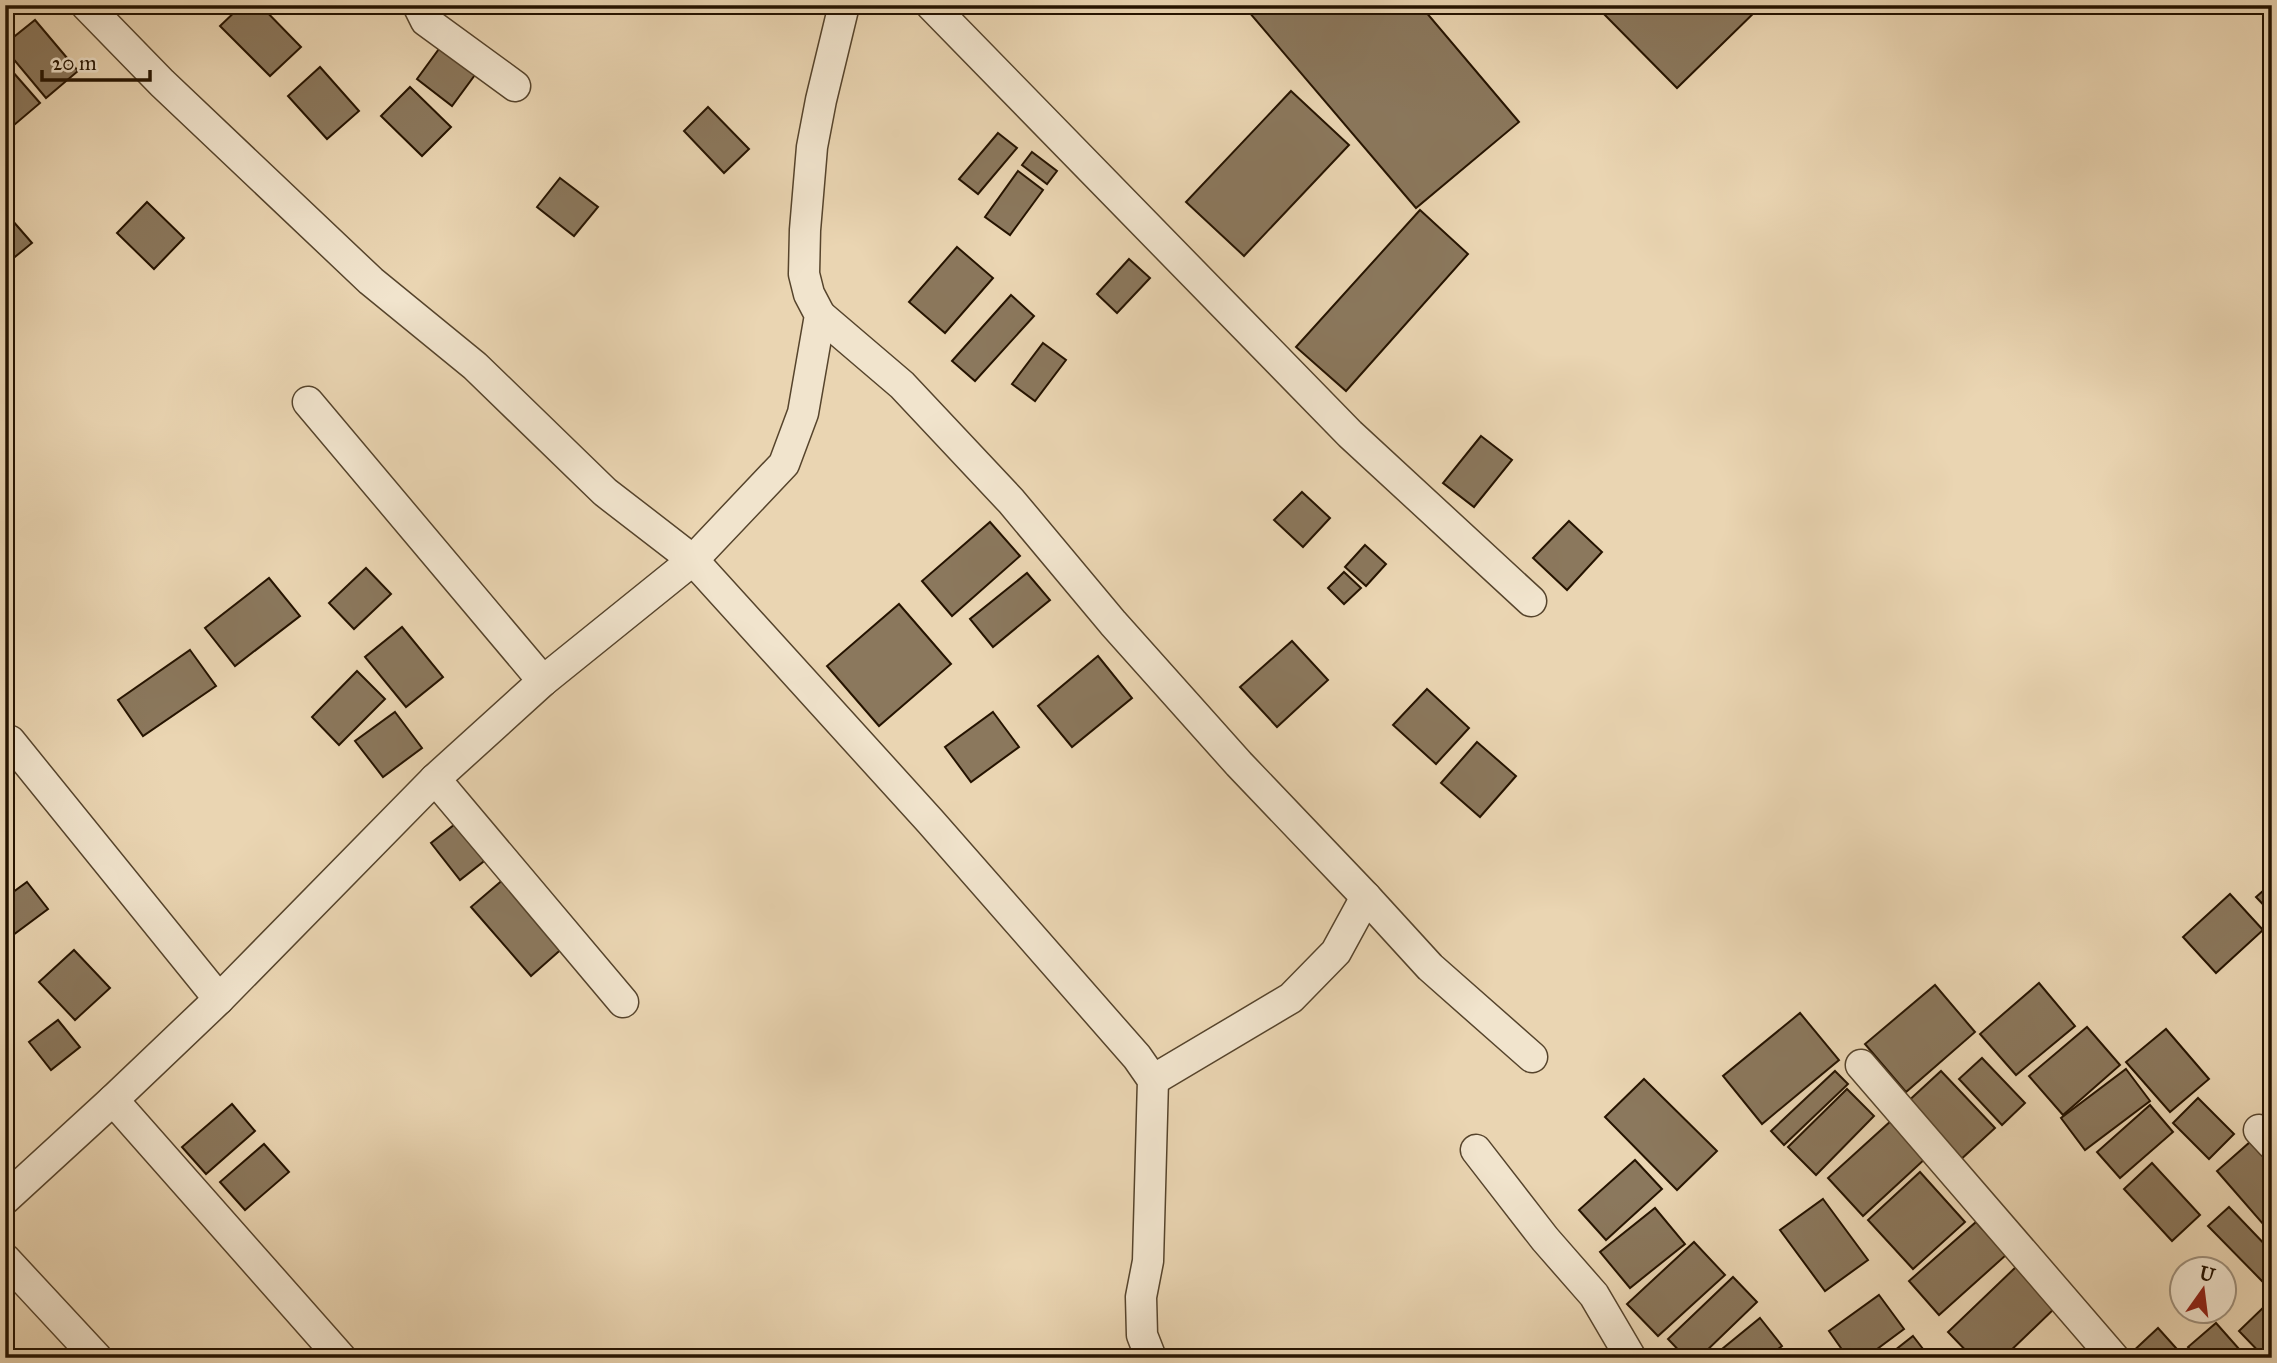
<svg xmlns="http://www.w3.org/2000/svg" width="2277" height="1363" font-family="'IM FELL Great Primer',serif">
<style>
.building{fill:#8b785d;stroke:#251300;stroke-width:2}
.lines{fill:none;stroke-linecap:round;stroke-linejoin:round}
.minor-casing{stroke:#56442c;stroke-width:33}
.minor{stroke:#f1e4cd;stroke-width:30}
</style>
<rect width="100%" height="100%" fill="#ead5b2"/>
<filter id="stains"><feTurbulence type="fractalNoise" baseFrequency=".00286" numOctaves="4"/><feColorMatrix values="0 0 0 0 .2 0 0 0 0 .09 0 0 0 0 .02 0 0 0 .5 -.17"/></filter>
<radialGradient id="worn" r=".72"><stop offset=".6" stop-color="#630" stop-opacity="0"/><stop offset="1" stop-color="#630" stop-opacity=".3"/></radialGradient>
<g class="building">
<polygon points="242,5 260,5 301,47 270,76 220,26"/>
<polygon points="1243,5 1420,5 1519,122 1416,208"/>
<polygon points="1595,5 1762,5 1677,88"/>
<polygon points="35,20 78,71 46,98 5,49 5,44"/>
<polygon points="447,38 483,64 452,106 417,79"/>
<polygon points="5,63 40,103 7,131 5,129"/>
<polygon points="320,67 359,111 327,139 288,96"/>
<polygon points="410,87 451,127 422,156 381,116"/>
<polygon points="1291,91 1349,145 1244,256 1186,202"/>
<polygon points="708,107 749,149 724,173 684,131"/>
<polygon points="998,133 1017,148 978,194 959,179"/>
<polygon points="1032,152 1057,171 1047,184 1022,165"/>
<polygon points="1018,171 1043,190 1010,235 985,217"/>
<polygon points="560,178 598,207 574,236 537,207"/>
<polygon points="147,202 184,238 154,269 117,233"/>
<polygon points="1420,210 1468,254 1346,391 1296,347"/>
<polygon points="5,212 32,243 5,265"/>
<polygon points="957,247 993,278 945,333 909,302"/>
<polygon points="1129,259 1150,278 1117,313 1097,294"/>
<polygon points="1011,295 1034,316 975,381 952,361"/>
<polygon points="1043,343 1066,360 1035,401 1012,384"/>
<polygon points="1481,436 1512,460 1474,507 1443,483"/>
<polygon points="1302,492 1330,518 1303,547 1274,520"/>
<polygon points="1569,521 1602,552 1567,590 1533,558"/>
<polygon points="990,522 1020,556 952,616 922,581"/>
<polygon points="1365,545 1386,564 1366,586 1345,567"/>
<polygon points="366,568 391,594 354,629 329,603"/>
<polygon points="1344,572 1361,588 1344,604 1328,588"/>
<polygon points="1027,573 1050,600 993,647 970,619"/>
<polygon points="269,578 300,616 235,666 205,628"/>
<polygon points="899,604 951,664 879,726 827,666"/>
<polygon points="402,627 443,677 406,707 365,657"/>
<polygon points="1292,641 1328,680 1277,727 1240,687"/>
<polygon points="190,650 216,686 143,736 118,700"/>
<polygon points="1098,656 1132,698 1072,747 1038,706"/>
<polygon points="357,671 385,699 339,745 312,717"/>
<polygon points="1427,689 1469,728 1436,764 1393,725"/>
<polygon points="395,712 422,748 383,777 355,741"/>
<polygon points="993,712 1019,747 971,782 945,747"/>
<polygon points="1477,742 1516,776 1480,817 1441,783"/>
<polygon points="459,821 488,858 460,880 431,843"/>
<polygon points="505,878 565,946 531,976 471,907"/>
<polygon points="27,882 48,909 5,941 5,898"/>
<polygon points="2272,883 2272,914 2256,897"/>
<polygon points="2230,894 2263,930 2216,973 2183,937"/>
<polygon points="74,950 110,988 75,1020 39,982"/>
<polygon points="2039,983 2075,1026 2016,1075 1980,1034"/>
<polygon points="1935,985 1975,1032 1906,1092 1865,1044"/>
<polygon points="1800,1013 1839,1060 1762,1124 1723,1076"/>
<polygon points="58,1020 80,1047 51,1070 29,1042"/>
<polygon points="2087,1027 2120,1065 2063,1115 2029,1076"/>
<polygon points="2166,1029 2209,1079 2170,1112 2126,1062"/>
<polygon points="1982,1058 2025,1103 2002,1125 1959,1079"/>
<polygon points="2126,1069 2150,1101 2085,1150 2061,1118"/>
<polygon points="1835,1071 1848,1084 1784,1145 1771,1131"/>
<polygon points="1941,1071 1995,1128 1958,1162 1904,1105"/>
<polygon points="1644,1079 1717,1151 1677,1190 1605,1117"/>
<polygon points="1847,1089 1874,1116 1816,1175 1788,1147"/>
<polygon points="2198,1098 2234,1134 2209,1159 2173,1123"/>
<polygon points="232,1104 255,1131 206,1174 182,1147"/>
<polygon points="2150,1105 2173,1132 2120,1178 2097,1152"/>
<polygon points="1892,1120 1927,1157 1863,1216 1828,1178"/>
<polygon points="2250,1142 2272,1166 2272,1217 2263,1224 2217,1171"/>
<polygon points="264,1144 289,1172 245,1210 220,1182"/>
<polygon points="1635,1160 1662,1189 1606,1240 1579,1210"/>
<polygon points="2152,1163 2200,1215 2172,1241 2124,1189"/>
<polygon points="1920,1172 1965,1222 1913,1269 1868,1220"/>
<polygon points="1823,1199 1868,1260 1825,1291 1780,1230"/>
<polygon points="2229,1207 2272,1252 2272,1272 2262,1281 2208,1226"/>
<polygon points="1655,1208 1685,1244 1630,1288 1600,1252"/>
<polygon points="1976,1222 2006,1255 1939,1315 1909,1281"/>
<polygon points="1694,1242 1725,1275 1658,1336 1627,1304"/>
<polygon points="2018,1265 2058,1305 2003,1358 1973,1358 1948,1332"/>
<polygon points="1733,1277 1757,1302 1699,1358 1686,1358 1668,1339"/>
<polygon points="1879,1295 1904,1329 1865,1358 1848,1358 1829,1331"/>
<polygon points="2270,1301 2272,1358 2265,1358 2239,1331"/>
<polygon points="1760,1318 1782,1346 1767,1358 1711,1358"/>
<polygon points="2216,1323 2247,1358 2197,1358 2188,1347"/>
<polygon points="2158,1328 2185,1358 2129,1358 2128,1356"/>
<polygon points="1913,1336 1930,1358 1885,1358"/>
</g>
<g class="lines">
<defs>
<g id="minor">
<polyline points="86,5 162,83 371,281 475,366 605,492 693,560 930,821 1137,1057 1153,1080 1148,1261 1141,1297 1142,1335 1151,1358"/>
<polyline points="418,5 426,21 515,86"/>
<polyline points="931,5 1350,434 1531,601"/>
<polyline points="820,315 902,385 1011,501 1113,623 1239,764 1366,897 1430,967 1532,1057"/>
<polyline points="308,402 543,681"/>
<polyline points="10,741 219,999"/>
<polyline points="435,779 623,1002"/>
<polyline points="1861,1065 2114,1358"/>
<polyline points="1153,1080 1291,998 1336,952 1366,897"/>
<polyline points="113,1100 341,1358"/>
<polyline points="2259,1130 2272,1144"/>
<polyline points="1476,1150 1545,1239 1594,1295 1631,1358"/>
<polyline points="5,1199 113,1100 219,999 435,779 543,681 693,560 784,464 803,413 820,315 809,294 804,274 805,230 812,147 821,100 844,5"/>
<polyline points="5,1259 97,1358"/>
</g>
</defs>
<use href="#minor" class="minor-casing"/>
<use href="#minor" class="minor"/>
</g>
<rect width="2277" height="1363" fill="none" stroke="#ead5b2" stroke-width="28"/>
<rect x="7" y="7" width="2263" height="1349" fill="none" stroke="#251300" stroke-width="3.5"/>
<rect x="14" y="14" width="2249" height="1335" fill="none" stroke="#251300" stroke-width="2"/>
<g transform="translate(2203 1290) rotate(14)"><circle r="33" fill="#f1e4cd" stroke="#9f907b" stroke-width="2"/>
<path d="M0-5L12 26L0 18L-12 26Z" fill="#8f2418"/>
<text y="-10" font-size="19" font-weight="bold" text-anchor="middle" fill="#251300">U</text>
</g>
<path d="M42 70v10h108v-10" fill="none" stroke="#251300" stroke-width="3.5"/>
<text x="52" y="70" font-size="21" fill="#251300" stroke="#f1e4cd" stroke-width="5" paint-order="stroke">20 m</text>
<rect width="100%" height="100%" filter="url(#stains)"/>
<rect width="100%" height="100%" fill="url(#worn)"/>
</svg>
